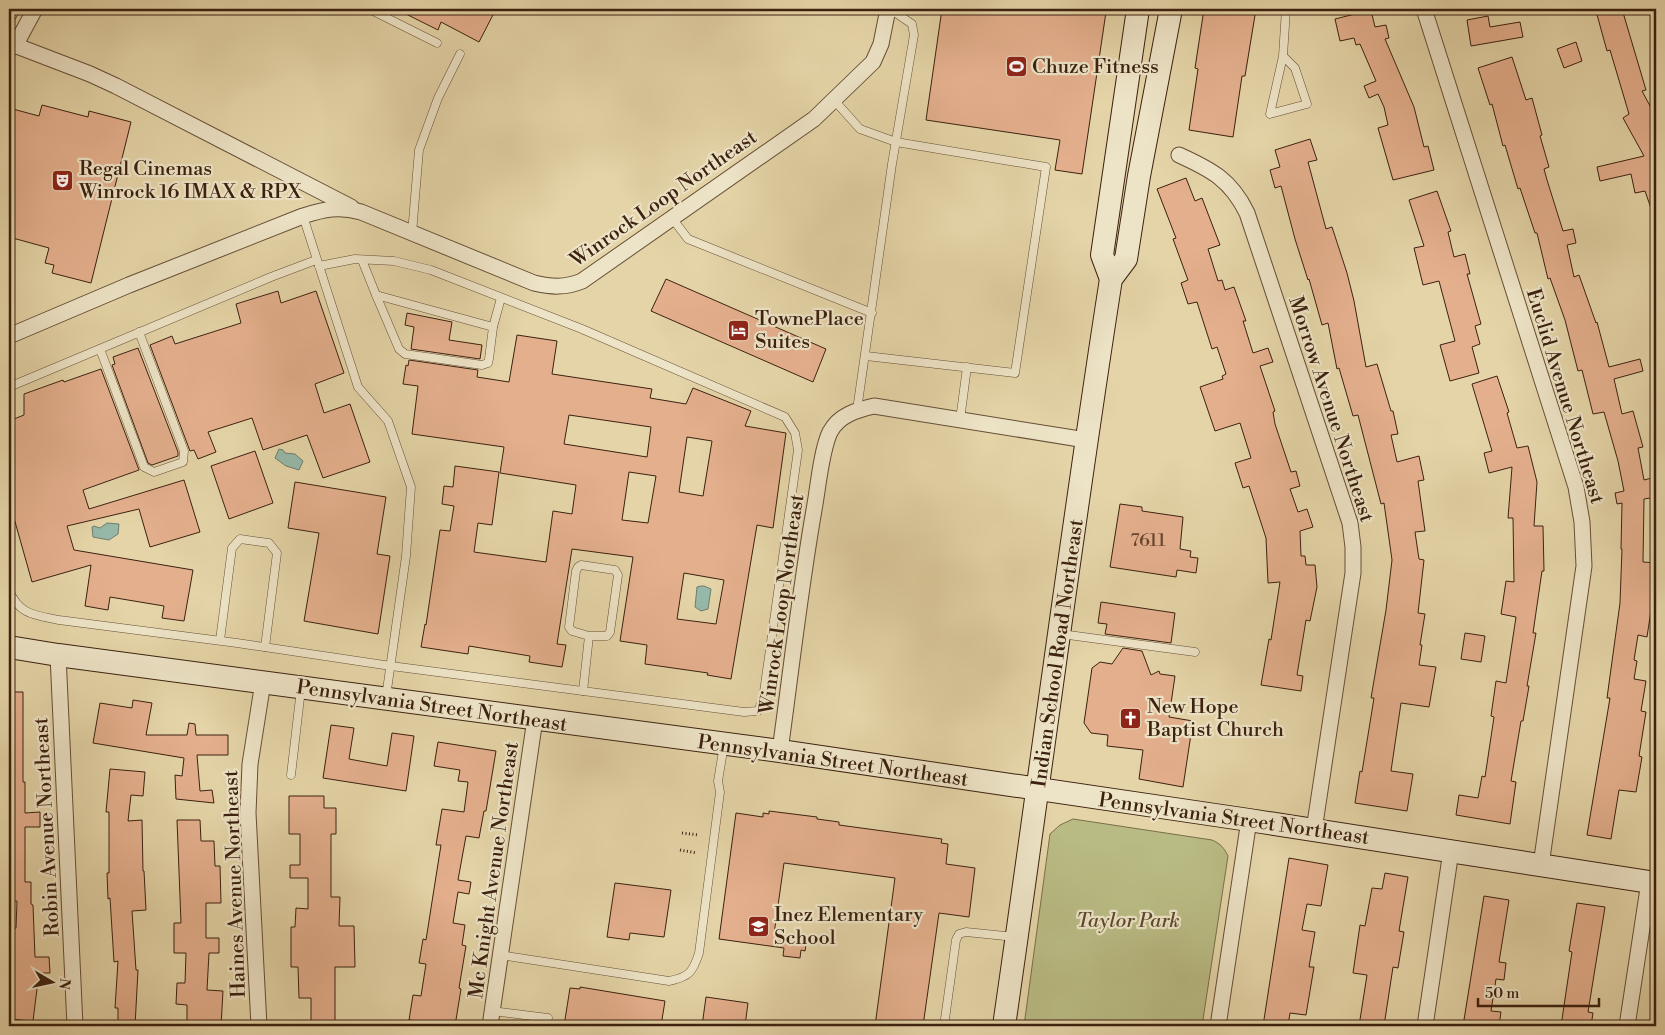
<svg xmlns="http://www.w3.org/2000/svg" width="1665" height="1035" font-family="'Libre Bodoni',serif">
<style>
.green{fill:#b9bb84;stroke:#7a6e4a}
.water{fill:#95b8a8;stroke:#717c6b}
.building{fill:#e4af8d;stroke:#3c2110;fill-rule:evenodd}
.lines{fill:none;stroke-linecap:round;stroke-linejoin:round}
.lane-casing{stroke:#664e36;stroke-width:9}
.street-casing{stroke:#664e36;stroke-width:17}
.secondary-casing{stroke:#3c2110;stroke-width:24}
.path{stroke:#3c2110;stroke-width:3;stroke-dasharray:1 2.5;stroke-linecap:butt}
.lane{stroke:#ede3c6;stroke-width:8}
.street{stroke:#ede3c6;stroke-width:15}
.secondary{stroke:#ede3c6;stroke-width:22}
.labels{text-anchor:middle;stroke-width:4.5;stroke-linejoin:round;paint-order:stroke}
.number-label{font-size:18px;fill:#66442f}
.poi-label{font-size:20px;fill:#3c2110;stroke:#ede3c6;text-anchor:start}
.street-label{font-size:20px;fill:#3c2110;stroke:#ede3c6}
.park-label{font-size:20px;font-style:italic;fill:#5b482d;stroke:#ede3c6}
</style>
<rect width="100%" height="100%" fill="#e4d4a7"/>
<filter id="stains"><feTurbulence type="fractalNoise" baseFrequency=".004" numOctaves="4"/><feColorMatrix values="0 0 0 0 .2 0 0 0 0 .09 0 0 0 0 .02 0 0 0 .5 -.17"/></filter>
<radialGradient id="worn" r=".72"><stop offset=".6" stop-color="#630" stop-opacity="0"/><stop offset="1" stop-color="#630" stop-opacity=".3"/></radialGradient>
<path class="green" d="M1073,819L1212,840C1221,844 1224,848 1228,856L1202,1026H1024L1050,834L1060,825Z"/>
<g class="water">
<polygon points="279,449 283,450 285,453 295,454 303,461 299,470 286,466 275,458"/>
<polygon points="107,523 119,524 118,534 109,540 93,537 92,527 94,526 100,528"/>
<polygon points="701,586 704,586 711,589 708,609 701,611 695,607 697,587"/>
</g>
<g class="building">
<polygon points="396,9 496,9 479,42 441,22 438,30"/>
<polygon points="942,9 1081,9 1106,12 1082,174 1055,170 1060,140 926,120"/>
<polygon points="1204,9 1256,9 1245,76 1242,76 1233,137 1189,130 1198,69 1195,68"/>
<polygon points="1602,9 1622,9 1646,90 1642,91 1656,117 1656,216 1654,217 1645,191 1635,193 1631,174 1600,181 1597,167 1644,156 1623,118 1629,114 1610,50 1607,51 1596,11"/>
<polygon points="1371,10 1375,27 1386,25 1389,38 1385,39 1414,107 1424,147 1428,146 1434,170 1393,180 1378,128 1388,125 1384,107 1378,94 1369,98 1364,86 1376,81 1360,44 1356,45 1354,38 1340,41 1335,19"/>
<polygon points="1488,16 1490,27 1520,22 1523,37 1471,46 1467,20"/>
<polygon points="1576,42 1582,61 1564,68 1557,49"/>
<polygon points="1512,57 1526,100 1532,98 1542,135 1540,136 1549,167 1544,169 1547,180 1563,231 1573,229 1576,243 1567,245 1574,277 1579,275 1596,323 1597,322 1609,367 1640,359 1643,371 1614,379 1622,414 1633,411 1643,447 1638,448 1644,480 1656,477 1656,497 1644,499 1643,562 1656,563 1656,597 1653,597 1647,637 1638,635 1634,660 1637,661 1634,679 1646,681 1641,711 1646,712 1639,756 1642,757 1636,792 1619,790 1611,839 1587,835 1610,698 1607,698 1620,603 1622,549 1621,549 1622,503 1617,504 1615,493 1624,491 1618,461 1604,412 1593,414 1582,370 1578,371 1565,320 1550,278 1548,279 1537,233 1535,233 1520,188 1518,189 1505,145 1503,146 1492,104 1490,105 1478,68"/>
<polygon points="42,105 88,117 89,111 131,122 91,283 52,273 54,265 45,263 49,248 9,237 9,108 39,116"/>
<polygon points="1310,139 1317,160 1308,162 1326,229 1332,227 1347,273 1354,301 1366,367 1377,364 1391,411 1393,411 1398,434 1391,435 1397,462 1419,456 1424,480 1418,481 1425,531 1415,532 1419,559 1424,560 1418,613 1425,614 1420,645 1422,645 1419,665 1436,667 1429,707 1401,703 1391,771 1413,774 1407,811 1355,803 1360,771 1362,772 1374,698 1371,698 1386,610 1392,560 1384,503 1381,504 1358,415 1353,416 1339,368 1337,369 1328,323 1322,325 1309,279 1308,280 1295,239 1281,186 1275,188 1270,170 1280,167 1275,150"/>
<polygon points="1186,178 1195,201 1202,198 1220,245 1208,249 1218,281 1222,280 1225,290 1234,287 1246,321 1243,321 1253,353 1268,348 1273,362 1260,366 1275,411 1273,412 1275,424 1291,472 1296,471 1300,486 1290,489 1298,512 1307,509 1313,527 1300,531 1301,556 1305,556 1306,565 1315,565 1317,587 1310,621 1306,620 1297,675 1303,676 1301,691 1261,685 1269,639 1271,640 1280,582 1268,583 1266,538 1249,486 1243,488 1235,463 1251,458 1240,423 1215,431 1200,387 1223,379 1222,376 1226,374 1217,347 1212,349 1197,302 1188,304 1181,283 1188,280 1173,239 1176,238 1157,189"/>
<polygon points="1437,191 1451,231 1448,232 1454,257 1465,254 1470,274 1467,274 1481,324 1475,326 1480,344 1472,347 1479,373 1450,381 1440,345 1455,341 1439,281 1423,285 1414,248 1424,246 1409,200"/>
<polygon points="666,279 826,349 813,382 651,311"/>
<polygon points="278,291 281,303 316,291 344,373 315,384 324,413 350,404 370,462 323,478 307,435 263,450 252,418 208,432 216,452 198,459 194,450 190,451 150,345 172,336 175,344 241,323 236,304"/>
<polygon points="407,313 452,322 449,340 482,345 480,359 411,349 414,327 405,325"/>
<path d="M517,335L557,341L552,374L652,389L650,398L686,404L693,388L751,411L745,426L786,433L773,528L757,525L731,679L707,675L708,673L645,664L647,645L620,641L633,557L572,549L557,644L566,645L562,667L529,662L530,656L469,646L468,654L421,647L425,624L426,625L440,530L450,531L454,506L442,504L444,486L453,487L455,466L499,472L492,525L478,523L474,552L546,562L553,511L572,514L576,485L500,473L504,447L412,434L418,386L403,384L406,365L408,366L409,360L478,370L477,377L509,382ZM569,415L651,427L647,457L564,444ZM687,437L712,441L703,496L679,492ZM629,472L656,476L648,523L622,520ZM684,573L724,580L716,624L677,619Z"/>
<polygon points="138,348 178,452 178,456 152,465 148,463 112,365 115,364 113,357"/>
<polygon points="101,369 139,470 83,490 89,509 184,480 200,532 150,547 139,509 67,526 74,550 193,570 184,621 162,618 164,606 110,597 108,610 85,606 91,565 32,582 12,511 9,511 9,421 24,415 24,394 63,380 64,382"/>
<polygon points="1497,376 1509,412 1507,413 1517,448 1528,446 1537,482 1534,526 1543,526 1544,571 1542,571 1533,633 1536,633 1527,686 1529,686 1523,721 1521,721 1511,781 1516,782 1510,824 1456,815 1459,795 1478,798 1482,776 1485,777 1494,717 1491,716 1496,681 1506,683 1516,617 1501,614 1506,581 1514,582 1513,518 1508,518 1512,467 1489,473 1484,453 1492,451 1472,384"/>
<polygon points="255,451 273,503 229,519 211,466"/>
<polygon points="295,482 386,497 377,554 390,556 378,634 304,621 319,533 288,528"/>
<polygon points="1120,504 1142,507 1142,511 1183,517 1180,549 1191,551 1190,557 1198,558 1196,573 1177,570 1176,577 1110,567"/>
<polygon points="1101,602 1175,613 1171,643 1105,634 1107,624 1098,623"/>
<polygon points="1465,633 1485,636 1481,662 1461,659"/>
<polygon points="1123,648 1142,651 1151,675 1159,671 1160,674 1175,676 1169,717 1193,721 1183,787 1139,779 1143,750 1107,746 1108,735 1091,733 1084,723 1092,668 1100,662 1112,664"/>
<polygon points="9,692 23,692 23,782 25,782 25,813 40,812 40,827 25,827 25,882 31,882 31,904 33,905 35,957 49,957 50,973 39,973 33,1021 9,1019 9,946 12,946 11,929 16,928 17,901 9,901"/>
<polygon points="133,700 152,703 146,735 187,735 189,723 195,724 196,735 228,735 228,755 197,755 200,791 212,790 214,803 176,799 175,775 182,776 184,758 93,743 100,703 132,708"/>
<polygon points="331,725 354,728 349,759 387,766 392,733 414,736 406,791 323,778"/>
<polygon points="438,742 496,751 486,811 484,811 479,838 466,836 458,880 471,882 469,894 458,892 453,923 465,925 462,945 466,946 459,988 461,989 455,1026 409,1020 413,995 421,996 426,964 419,963 423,939 426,940 434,889 441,845 436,845 442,809 464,812 468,782 458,781 460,770 434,766"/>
<polygon points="110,769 145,772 143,796 131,795 128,821 142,820 143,871 144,871 146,910 132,911 136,970 138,970 135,1026 118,1026 118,1008 115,1008 118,961 114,962 110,898 108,899 107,873 109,873 109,812 106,812"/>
<polygon points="289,796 324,796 324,808 336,808 336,834 331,834 331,897 340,897 339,926 354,926 355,967 335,967 335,1026 311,1026 311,998 299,998 298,967 291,967 291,927 295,927 296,908 308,909 308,878 290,878 290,865 300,865 300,834 289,834"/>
<polygon points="769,811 817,817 817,819 839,822 839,825 942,839 941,843 948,844 946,864 975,868 969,917 939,913 923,1026 875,1026 895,878 784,863 774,934 807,939 805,951 801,950 800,958 783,956 784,948 719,939 736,813 763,817 763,813 769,814"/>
<polygon points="177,820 200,820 201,841 214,841 215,866 220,866 221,903 206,903 206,938 219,938 219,953 209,953 207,990 223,991 221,1026 187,1026 187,1005 176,1004 177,983 185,983 186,953 174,953 174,923 181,923"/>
<polygon points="1289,858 1328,865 1321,906 1307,904 1302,930 1315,932 1309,967 1314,967 1306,1015 1290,1013 1288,1026 1263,1026"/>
<polygon points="1385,873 1408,877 1399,931 1404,932 1398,968 1393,967 1384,1026 1359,1026 1367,975 1353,973 1360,925 1365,926 1372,888 1382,889"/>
<polygon points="615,883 671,890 664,937 630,933 629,940 607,937"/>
<polygon points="1484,896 1509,900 1499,962 1506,963 1504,980 1496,979 1491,1011 1501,1012 1499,1026 1463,1026"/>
<polygon points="1577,903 1605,907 1588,1012 1593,1013 1591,1026 1561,1026 1572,952 1569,951"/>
<polygon points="580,987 665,1001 661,1026 564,1026 570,988 580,989"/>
<polygon points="706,997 748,1003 745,1026 702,1026"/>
</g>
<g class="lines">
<defs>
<g id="lane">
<polyline points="369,9 437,43"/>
<polyline points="1283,56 1295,68 1307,104 1270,114 1283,56 1286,9"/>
<polyline points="834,100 860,129 896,142 1046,167 1015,373 866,356"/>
<polyline points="303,216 358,387 388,421 411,487 406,556 386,697"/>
<polyline points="672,218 688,239 872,313"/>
<polyline points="412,233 419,150 438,98 460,54"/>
<polyline points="362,260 376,295 493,327 501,298"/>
<polyline points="376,295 399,349 405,354 482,365 488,363 489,359 493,327"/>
<polyline points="100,349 144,467 154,472 183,462 184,451 139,332"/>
<polyline points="9,387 271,277 316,260"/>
<polyline points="857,410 892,164 914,35 912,24 890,9"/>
<polyline points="960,420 967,367"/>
<path d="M9,590C19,615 35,615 59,620L237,643L391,666L744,712L758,711L763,699L798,450L795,433L785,417L582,329L431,270L394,261L355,259L319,266"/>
<polyline points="1061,634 1195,652"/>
<polyline points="220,640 232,548 240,539 269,543 277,553 265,647"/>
<polyline points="583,691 589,636 607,636 610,632 618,575 615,570 581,565 578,567 576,571 569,627 572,631 589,636"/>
<polyline points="291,775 301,689"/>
<path d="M500,955L669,981C689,977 693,972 699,953L720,792L718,781L724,745"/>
<polyline points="492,1011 548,1018"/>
<polyline points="944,1026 956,940 959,934 966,932 1015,937"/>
</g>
<g id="street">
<polyline points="1424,9 1576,487 1582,522 1584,566 1541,865"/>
<polyline points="9,14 12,9"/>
<polyline points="9,43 90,74 116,86 351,207"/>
<polyline points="15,46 35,9"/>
<path d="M1179,155C1212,170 1231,180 1247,213L1350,523L1353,547V573L1314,830"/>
<path d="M9,336L129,285L303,216C324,209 339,206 361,212L534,283C551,287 565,288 582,281L814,119L873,62L881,44L888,9"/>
<polyline points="58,655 75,1026"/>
<path d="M780,751C791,671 800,590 814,510C818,489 821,451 830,432C839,415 857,410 874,406L1086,440"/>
<polyline points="259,1026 248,813 250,764 263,682"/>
<polyline points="490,1026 535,719"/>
<polyline points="1218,1026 1249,820"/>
<polyline points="1425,1026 1451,851"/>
<polyline points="1627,1026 1649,882"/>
</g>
<g id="secondary">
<polyline points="1111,279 1102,255 1138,9"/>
<polyline points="9,647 58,655 780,751 1249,820 1656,883"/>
<path d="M1004,1026C1040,777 1072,528 1111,279L1126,259L1139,176L1171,9"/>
</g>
</defs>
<use href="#lane" class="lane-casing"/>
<use href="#street" class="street-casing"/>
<use href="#secondary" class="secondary-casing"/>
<g class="path">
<polyline points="682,833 699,835"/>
<polyline points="680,850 697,853"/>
</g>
<use href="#lane" class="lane"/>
<use href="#street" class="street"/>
<use href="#secondary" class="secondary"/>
</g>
<defs>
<symbol id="stadium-square" viewBox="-11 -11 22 22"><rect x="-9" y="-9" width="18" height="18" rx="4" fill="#8f2418" stroke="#ede3c6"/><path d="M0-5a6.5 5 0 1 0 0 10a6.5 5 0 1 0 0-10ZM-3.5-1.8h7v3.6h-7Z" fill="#fff"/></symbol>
<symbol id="theatre-square" viewBox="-11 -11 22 22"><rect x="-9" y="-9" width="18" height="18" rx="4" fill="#8f2418" stroke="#ede3c6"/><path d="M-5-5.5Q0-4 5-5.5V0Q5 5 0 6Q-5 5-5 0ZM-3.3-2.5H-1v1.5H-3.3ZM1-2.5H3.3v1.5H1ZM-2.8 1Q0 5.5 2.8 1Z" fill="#fff"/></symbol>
<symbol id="hotel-square" viewBox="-11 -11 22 22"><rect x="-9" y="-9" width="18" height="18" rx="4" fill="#8f2418" stroke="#ede3c6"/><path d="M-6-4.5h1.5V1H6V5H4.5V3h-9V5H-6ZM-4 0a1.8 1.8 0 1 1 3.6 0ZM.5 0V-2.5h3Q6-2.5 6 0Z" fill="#fff"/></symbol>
<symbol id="church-square" viewBox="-11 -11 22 22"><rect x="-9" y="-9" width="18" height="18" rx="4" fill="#8f2418" stroke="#ede3c6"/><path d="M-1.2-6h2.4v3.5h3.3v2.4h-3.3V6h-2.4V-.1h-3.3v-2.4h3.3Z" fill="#fff"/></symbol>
<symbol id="school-square" viewBox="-11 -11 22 22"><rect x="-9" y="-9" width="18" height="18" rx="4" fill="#8f2418" stroke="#ede3c6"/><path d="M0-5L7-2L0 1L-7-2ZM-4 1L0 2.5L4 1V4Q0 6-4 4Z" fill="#fff"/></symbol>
</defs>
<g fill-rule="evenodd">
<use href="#stadium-square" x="1004" y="54" width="25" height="25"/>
<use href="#theatre-square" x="50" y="168" width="25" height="25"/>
<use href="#hotel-square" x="726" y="318" width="25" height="25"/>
<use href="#church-square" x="1118" y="706" width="25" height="25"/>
<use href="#school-square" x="746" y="914" width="25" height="25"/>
</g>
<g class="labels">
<g class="number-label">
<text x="1148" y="546">7611</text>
</g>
<g class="poi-label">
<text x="1032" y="73">Chuze Fitness</text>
<text x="79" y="175">Regal Cinemas<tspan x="79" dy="23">Winrock 16 IMAX &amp; RPX</tspan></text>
<text x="755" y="325">TownePlace<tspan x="755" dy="23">Suites</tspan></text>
<text x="1147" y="713">New Hope<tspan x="1147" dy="23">Baptist Church</tspan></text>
<text x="774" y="921">Inez Elementary<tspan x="774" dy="23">School</tspan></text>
</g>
<g class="street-label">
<text transform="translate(663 198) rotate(-35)" y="7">Winrock Loop Northeast</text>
<text transform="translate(1566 396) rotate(73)" y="7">Euclid Avenue Northeast</text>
<text transform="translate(1332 409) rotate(72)" y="7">Morrow Avenue Northeast</text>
<text transform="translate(781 604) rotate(-82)" y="7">Winrock Loop Northeast</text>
<text transform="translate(1057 653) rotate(-82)" y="7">Indian School Road Northeast</text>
<text transform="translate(432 705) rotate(8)" y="7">Pennsylvania Street Northeast</text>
<text transform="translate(833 760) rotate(8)" y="7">Pennsylvania Street Northeast</text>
<text transform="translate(1234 818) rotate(8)" y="7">Pennsylvania Street Northeast</text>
<text transform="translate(46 827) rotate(-93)" y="7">Robin Avenue Northeast</text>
<text transform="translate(493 870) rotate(-82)" y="7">Mc Knight Avenue Northeast</text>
<text transform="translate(234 884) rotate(-92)" y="7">Haines Avenue Northeast</text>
</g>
<g class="park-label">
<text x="1128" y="927">Taylor Park</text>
</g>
</g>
<rect width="1665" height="1035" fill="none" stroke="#e4d4a7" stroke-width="30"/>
<rect x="10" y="10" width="1645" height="1015" fill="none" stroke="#3c2110" stroke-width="2.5"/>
<rect x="15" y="15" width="1635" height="1005" fill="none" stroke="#3c2110"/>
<g transform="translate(52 982) rotate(99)" stroke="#ede3c6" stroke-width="4" paint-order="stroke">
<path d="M0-4L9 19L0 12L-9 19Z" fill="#3c2110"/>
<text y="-8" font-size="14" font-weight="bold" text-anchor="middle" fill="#3c2110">N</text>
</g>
<path d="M1478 998v8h121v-8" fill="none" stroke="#3c2110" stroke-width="2.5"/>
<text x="1485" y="998" font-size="15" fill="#3c2110" stroke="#ede3c6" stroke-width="4" paint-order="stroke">50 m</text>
<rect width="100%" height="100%" filter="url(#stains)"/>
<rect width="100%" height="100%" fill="url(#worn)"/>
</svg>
